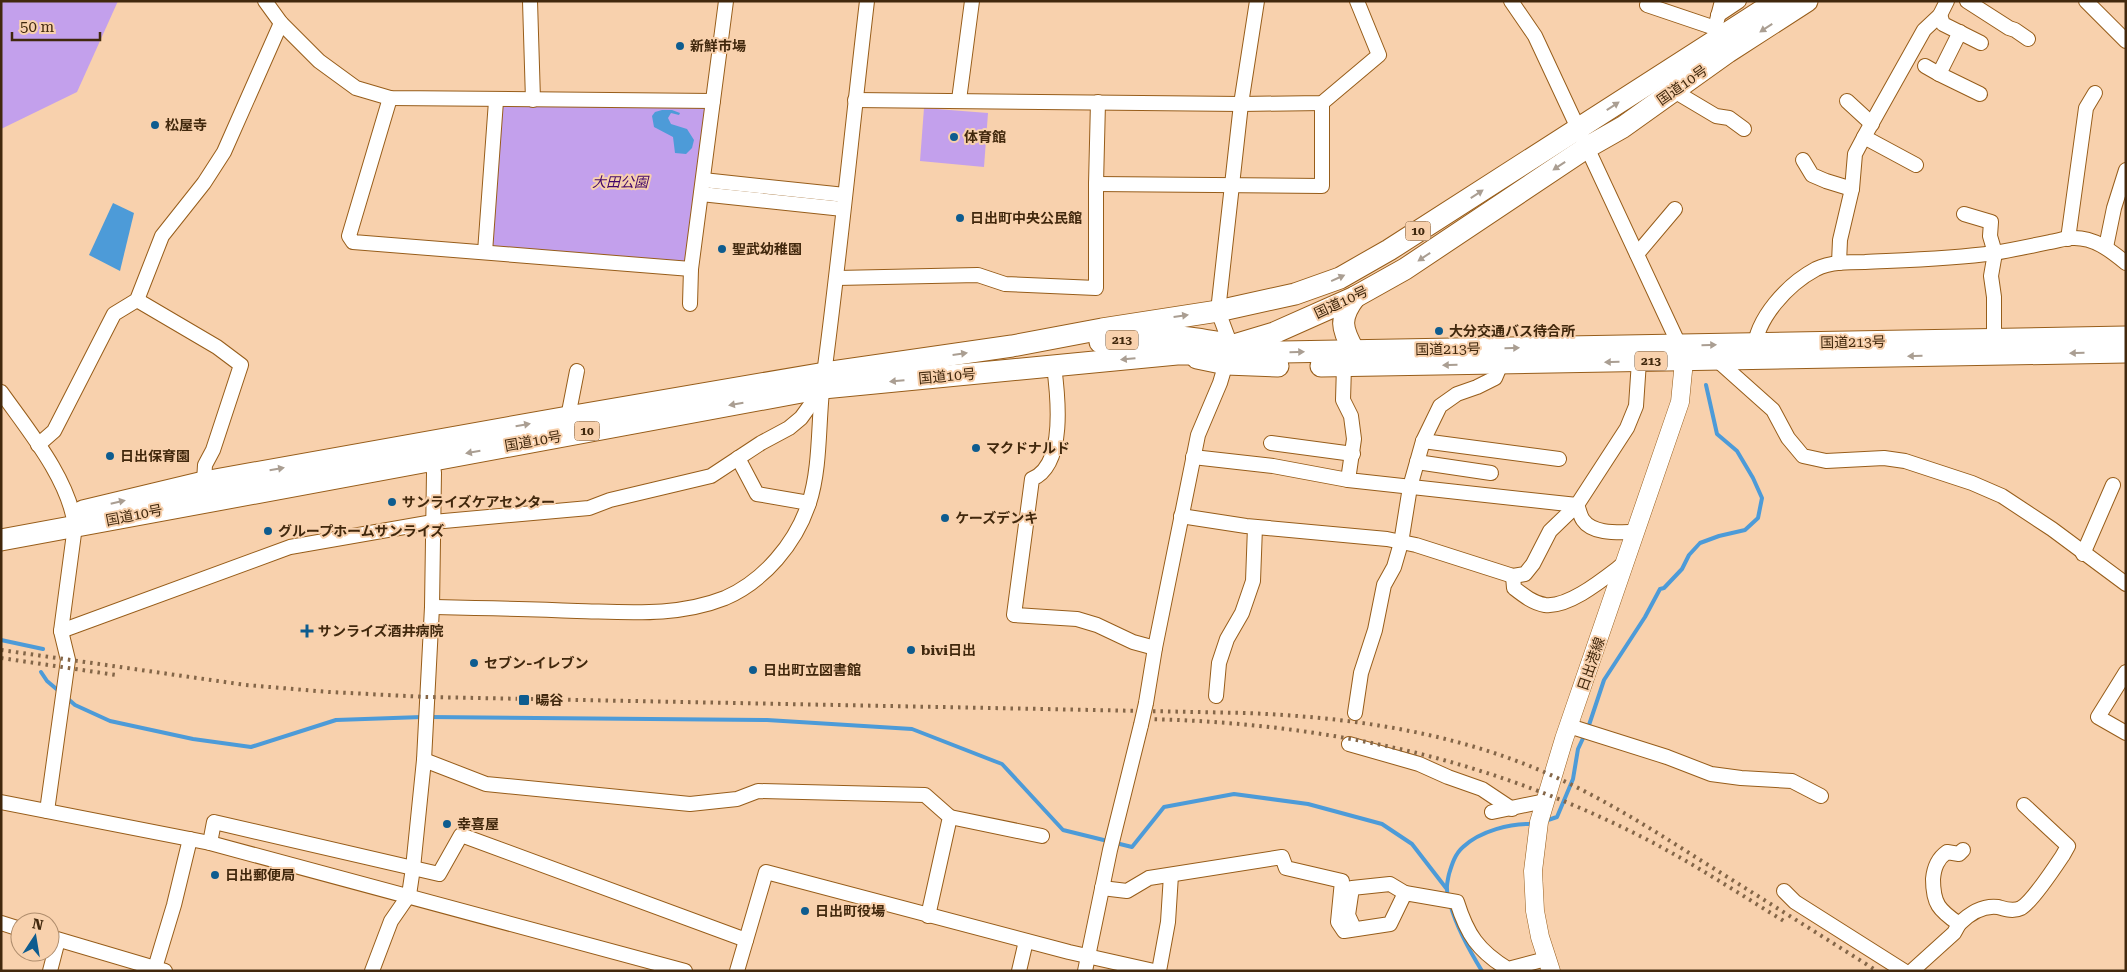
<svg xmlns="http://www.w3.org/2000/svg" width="2127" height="972" font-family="'Roboto Serif','Noto Sans JP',serif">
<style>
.green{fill:#c3a0ec}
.water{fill:#4d9bd8}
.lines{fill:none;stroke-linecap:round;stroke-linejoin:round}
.stream{stroke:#4d9bd8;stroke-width:4}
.minor-casing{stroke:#975d1a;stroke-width:16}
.major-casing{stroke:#975d1a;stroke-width:19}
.highway-casing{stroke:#975d1a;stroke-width:23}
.minor{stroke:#fff;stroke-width:14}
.major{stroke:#fff;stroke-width:18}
.highway{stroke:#fff;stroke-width:21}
.rail{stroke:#846648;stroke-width:4;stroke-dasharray:2.5 5;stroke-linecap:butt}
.minor-bridge-casing{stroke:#975d1a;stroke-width:16;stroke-linecap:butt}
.minor-bridge{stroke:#fff;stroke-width:14}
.oneway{fill:#aa9e92}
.poi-dot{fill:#0e5c8f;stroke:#f8d1ad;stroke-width:2}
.labels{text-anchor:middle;stroke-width:4;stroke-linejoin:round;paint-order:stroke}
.shield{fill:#f8d1ad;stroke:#785b3d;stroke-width:1}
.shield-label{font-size:12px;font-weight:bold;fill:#41280d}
.poi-label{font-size:14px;font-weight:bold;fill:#41280d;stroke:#f8d1ad;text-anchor:start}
.street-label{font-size:14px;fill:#41280d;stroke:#f8d1ad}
.park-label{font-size:14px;font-style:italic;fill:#400568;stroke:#f8d1ad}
</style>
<rect width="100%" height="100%" fill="#f8d1ad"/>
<g class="green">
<polygon points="1,1 118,1 77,92 1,129"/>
<polygon points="500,104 707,107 688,264 490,249"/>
<polygon points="924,108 988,113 984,167 920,161"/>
</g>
<g class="water">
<polygon points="662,110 672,110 680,113 679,115 671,113 668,118 671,124 687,129 694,140 692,148 686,154 675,153 673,137 654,127 652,116 655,112"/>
<polygon points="113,203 134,213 120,271 89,255"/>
</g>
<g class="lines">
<g class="stream">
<polyline points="1,640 43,649"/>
<polyline points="41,672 47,681 60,692"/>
<polyline points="67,698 75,705 110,721 193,739 251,747 336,720 422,717"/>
<polyline points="429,717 767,720 912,729 1002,764 1063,830 1132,847 1164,807 1234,794 1308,804 1382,824 1412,844 1446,888"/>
<polyline points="1588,728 1604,680 1645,617 1660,589 1664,588 1682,569 1689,555 1700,543 1719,536 1745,530 1758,518 1762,498 1753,478 1737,451 1717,434 1706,385"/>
<polyline points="1545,821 1557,817 1573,779 1578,749 1585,734"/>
<path d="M1448,897C1446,888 1447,883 1449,874C1452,864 1455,854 1463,847C1480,831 1511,823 1533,824"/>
<path d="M1450,904C1457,928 1469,950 1482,971"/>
</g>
<defs>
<g id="minor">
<polyline points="265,1 281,23 319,61 356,88 390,98 713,101"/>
<polyline points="530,1 533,100"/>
<polyline points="1511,1 1535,36 1682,351"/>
<polyline points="1967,1 2009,28 2015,30 2028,39"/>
<polyline points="2086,1 2126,41"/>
<polyline points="1647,5 1715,28 1723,36"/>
<polyline points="1718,15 1739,1"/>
<polyline points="1940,15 1943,24 1981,43"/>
<polyline points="1715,28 1722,1"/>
<polyline points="1960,32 1939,74 1980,94"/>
<polyline points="1925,66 1939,74"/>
<polyline points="1674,91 1716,116 1729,118 1744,129"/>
<polyline points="390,98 349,236 353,242 691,269"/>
<polyline points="855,100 1241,104 1322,103 1379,55 1357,1"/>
<polyline points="959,100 972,1"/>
<polyline points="1847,101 1872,124"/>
<polyline points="1803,160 1812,175 1826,181 1852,189"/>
<polyline points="1916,165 1864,137 1924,30 1940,15 1947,1"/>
<polyline points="703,180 845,195"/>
<polyline points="1096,184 1322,186 1322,103"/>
<polyline points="701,194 843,209"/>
<polyline points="1964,214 1991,222 1990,236 1995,253 1991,276 1994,297 1994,339"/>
<polyline points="2068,239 2086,108 2095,93"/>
<polyline points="2106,247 2114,208 2126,170"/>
<polyline points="485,252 496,101"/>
<polyline points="1637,254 1675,209"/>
<polyline points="1839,263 1840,240 1852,189 1855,154 1864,137"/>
<polyline points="837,278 978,275 1005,284 1096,288 1096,184 1098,102"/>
<polyline points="137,300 217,347 241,365 213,450 205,465 204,482"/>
<polyline points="690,304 691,269 726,1"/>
<path d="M1754,351C1756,318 1788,284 1816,269C1830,262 1849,262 1865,262C1908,260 1951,259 1994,253C2012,250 2031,246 2050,242C2057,241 2065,238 2072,238C2094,237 2110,250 2126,263"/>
<polyline points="1717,360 1773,410 1788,438 1803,456 1826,461 1884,458 1905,461 1972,483 2002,496 2052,529 2126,584"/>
<path d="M1054,366C1058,396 1066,465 1032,479L1014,615L1077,619L1097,625L1133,642L1155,648"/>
<polyline points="1344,366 1343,400 1351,416 1354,439 1348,480 1577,505 1627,428 1636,406 1639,361"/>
<path d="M1,392C28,430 69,479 75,526L61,631L68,660L47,811"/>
<polyline points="568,417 577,371"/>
<polyline points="1423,441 1559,459"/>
<polyline points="1271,443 1353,454"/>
<polyline points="38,445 54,431 114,314 137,300 162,236 204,183 224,152 281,23"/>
<polyline points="1193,457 1273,466 1348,480"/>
<polyline points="738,458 757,494 809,503"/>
<polyline points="1417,462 1491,473"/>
<path d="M1181,516L1246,526L1387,539L1416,545L1513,576L1525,574L1533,564L1550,531L1577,505C1579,509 1580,516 1583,520C1593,535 1621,532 1636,532"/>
<polyline points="2083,554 2113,485"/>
<path d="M1513,576L1514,588C1523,595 1533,603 1545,605C1570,608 1607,576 1626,562"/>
<path d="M432,607C480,608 529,609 577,611C627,612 677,617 725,598C764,581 796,543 809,503C821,467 818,420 823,382C840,255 852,128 867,1"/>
<polyline points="61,631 290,547 433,522 589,508 610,500 711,476 761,443 789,428 801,418 822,389"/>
<polyline points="2126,672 2098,717 2126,733"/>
<polyline points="1216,696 1219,663 1227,639 1242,613 1253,581 1255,527"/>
<polyline points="1146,703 1155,648 1198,435 1220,383 1231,346 1218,311 1241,104 1257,1"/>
<polyline points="1355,713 1361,673 1375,630 1384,585 1394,567 1401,543 1410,487 1423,441 1440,406 1457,394 1477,387 1495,378 1501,364"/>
<polyline points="1569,726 1667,757 1711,774 1741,778 1792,781 1821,796"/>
<polyline points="1349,744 1419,764 1448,777 1482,789 1512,809"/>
<polyline points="424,760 486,784 690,804 737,799 758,791 925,795 950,817 928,916"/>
<polyline points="1,802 210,843 685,971"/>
<polyline points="1492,812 1545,801"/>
<polyline points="950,817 1042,836"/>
<polyline points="210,843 214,822 439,874 461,835 746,940"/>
<path d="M1102,888L1127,891L1149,878L1282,857L1286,868L1342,881L1338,922L1344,931L1390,924L1405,893L1457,902C1467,934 1478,951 1508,969L1546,959"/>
<polyline points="1784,891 1795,902 1904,971"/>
<polyline points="1,923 20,929"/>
<path d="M1959,924C1969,914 1982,905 1998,907C2005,909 2013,912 2021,908C2032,902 2055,867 2063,855L2068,846L2024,805"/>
<polyline points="1353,926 1348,915 1352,888 1390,884 1405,893"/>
<polyline points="50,937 165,971"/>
<polyline points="155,968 174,905 190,839"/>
<polyline points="50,971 58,940"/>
<polyline points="372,971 391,921 409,895 413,868 424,760 432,607 434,473 431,452"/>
<polyline points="737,971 766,872 1069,952 1154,971"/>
<polyline points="1019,971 1026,941"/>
<polyline points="1085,971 1110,850 1141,725"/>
<polyline points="1159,971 1168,922 1171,875"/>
<path d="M1912,971L1954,933L1959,924C1939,910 1933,904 1933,879C1934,868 1937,859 1947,852L1959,854L1963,850"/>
</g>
<polyline id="major" points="1551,971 1540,937 1535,911 1533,871 1539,822 1564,739 1680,402 1684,361"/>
<g id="highway">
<path d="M1100,342C1127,340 1154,335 1180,337C1215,340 1248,350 1282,352L2126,337"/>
<path d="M1354,351C1341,328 1339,318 1355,297"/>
<polyline points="1197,358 1226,364 1278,366"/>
<polyline points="1321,366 2126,352"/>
<polyline points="83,511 204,482 568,417 825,373 1012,346 1102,329 1218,311 1295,294 1340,278 1389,250 1777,1"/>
<polyline points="1,540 823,388 1177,354 1204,354 1274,333 1355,297 1405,269 1586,148 1623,127 1728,52 1807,1"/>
</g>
</defs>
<use href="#minor" class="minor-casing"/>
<use href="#major" class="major-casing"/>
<use href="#highway" class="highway-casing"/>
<use href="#minor" class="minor"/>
<use href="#major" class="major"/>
<use href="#highway" class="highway"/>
<g class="rail">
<path d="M1,650L246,685L329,692L427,697L1247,713C1338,717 1427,728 1514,760C1580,784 1639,821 1697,858C1758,896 1817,933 1877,971"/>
<polyline points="1,658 116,675"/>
<path d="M1147,719C1322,723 1481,756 1638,835C1690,861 1738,893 1787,923"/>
</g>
<defs>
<polyline id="minor-bridge" points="1141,725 1146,703"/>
</defs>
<use href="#minor-bridge" class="minor-bridge-casing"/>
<use href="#minor-bridge" class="minor-bridge"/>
</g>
<defs><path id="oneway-solid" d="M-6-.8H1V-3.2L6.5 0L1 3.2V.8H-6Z" transform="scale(1.25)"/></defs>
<g class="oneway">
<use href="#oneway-solid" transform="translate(1766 28) rotate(147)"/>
<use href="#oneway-solid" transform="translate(1613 106) rotate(-33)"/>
<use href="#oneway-solid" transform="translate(1559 166) rotate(146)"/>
<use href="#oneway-solid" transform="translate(1477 194) rotate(-33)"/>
<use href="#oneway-solid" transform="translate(1424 257) rotate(146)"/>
<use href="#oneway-solid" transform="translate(1338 278) rotate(-24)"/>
<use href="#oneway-solid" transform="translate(1181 316) rotate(-8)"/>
<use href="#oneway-solid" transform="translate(1709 345) rotate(-1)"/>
<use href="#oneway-solid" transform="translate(1512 348) rotate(-1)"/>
<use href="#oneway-solid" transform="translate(1297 352) rotate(-1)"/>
<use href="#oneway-solid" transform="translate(2077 353) rotate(179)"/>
<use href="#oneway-solid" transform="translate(960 354) rotate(-8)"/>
<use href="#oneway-solid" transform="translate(1915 356) rotate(179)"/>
<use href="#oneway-solid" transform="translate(1128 359) rotate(175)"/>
<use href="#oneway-solid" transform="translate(1612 362) rotate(179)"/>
<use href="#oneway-solid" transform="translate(1450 365) rotate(179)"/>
<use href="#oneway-solid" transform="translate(897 381) rotate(175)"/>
<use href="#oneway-solid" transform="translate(736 404) rotate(170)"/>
<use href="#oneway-solid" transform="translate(523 425) rotate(-10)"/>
<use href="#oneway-solid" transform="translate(473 452) rotate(170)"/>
<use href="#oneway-solid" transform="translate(277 469) rotate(-10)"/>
<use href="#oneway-solid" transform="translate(118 502) rotate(-13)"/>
</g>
<g class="poi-dot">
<circle cx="680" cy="46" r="5"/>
<circle cx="155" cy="125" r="5"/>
<circle cx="954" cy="137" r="5"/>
<circle cx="960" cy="218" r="5"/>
<circle cx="722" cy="249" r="5"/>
<circle cx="1439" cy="331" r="5"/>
<circle cx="976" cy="448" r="5"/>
<circle cx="110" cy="456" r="5"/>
<circle cx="392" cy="502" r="5"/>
<circle cx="945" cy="518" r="5"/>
<circle cx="268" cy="531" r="5"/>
<path d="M304.5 623.5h5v5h5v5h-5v5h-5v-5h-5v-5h5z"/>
<circle cx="911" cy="650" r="5"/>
<circle cx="474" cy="663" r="5"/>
<circle cx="753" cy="670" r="5"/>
<rect x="518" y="694" width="12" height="12" rx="2.5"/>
<circle cx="447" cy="824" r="5"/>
<circle cx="215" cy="875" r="5"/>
<circle cx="805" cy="911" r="5"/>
</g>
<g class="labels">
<g class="shield">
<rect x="1405.5" y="221.5" width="25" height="19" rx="4"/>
<rect x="1106" y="330.5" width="32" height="19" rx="4"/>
<rect x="1635" y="351.5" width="32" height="19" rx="4"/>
<rect x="574.5" y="421.5" width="25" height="19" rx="4"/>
</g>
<g class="shield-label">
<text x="1418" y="235">10</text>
<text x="1122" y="344">213</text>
<text x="1651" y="365">213</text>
<text x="587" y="435">10</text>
</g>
<g class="poi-label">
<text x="690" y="51">新鮮市場</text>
<text x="165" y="130">松屋寺</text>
<text x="964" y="142">体育館</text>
<text x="970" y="223">日出町中央公民館</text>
<text x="732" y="254">聖武幼稚園</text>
<text x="1449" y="336">大分交通バス待合所</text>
<text x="986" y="453">マクドナルド</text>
<text x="120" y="461">日出保育園</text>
<text x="402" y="507">サンライズケアセンター</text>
<text x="955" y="523">ケーズデンキ</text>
<text x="278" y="536">グループホームサンライズ</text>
<text x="318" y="636">サンライズ酒井病院</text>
<text x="921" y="655">bivi日出</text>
<text x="484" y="668">セブン-イレブン</text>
<text x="763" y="675">日出町立図書館</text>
<text x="535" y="705">暘谷</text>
<text x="457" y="829">幸喜屋</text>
<text x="225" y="880">日出郵便局</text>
<text x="815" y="916">日出町役場</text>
</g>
<g class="street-label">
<text transform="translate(1682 85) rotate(-35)" y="5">国道10号</text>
<text transform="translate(1341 302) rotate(-25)" y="5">国道10号</text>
<text transform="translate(1853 342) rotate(-1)" y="5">国道213号</text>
<text transform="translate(1448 349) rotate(-1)" y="5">国道213号</text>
<text transform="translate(947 376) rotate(-5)" y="5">国道10号</text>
<text transform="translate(533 441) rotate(-10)" y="5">国道10号</text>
<text transform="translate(134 515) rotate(-11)" y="5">国道10号</text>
<text transform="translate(1591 664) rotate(-71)" y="5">日出港線</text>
</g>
<g class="park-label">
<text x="620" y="187">大田公園</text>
</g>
</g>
<rect width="2127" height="972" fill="none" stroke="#41280d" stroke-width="5"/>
<g transform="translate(35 937) rotate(12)"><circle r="24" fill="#f8d1ad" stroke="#af8d6d"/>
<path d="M0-4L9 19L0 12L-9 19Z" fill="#0e5c8f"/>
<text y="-8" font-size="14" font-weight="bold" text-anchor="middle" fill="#41280d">N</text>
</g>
<path d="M12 32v8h88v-8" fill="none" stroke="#41280d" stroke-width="2.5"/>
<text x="20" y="32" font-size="15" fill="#41280d" stroke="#f8d1ad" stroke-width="4" paint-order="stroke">50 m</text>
</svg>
